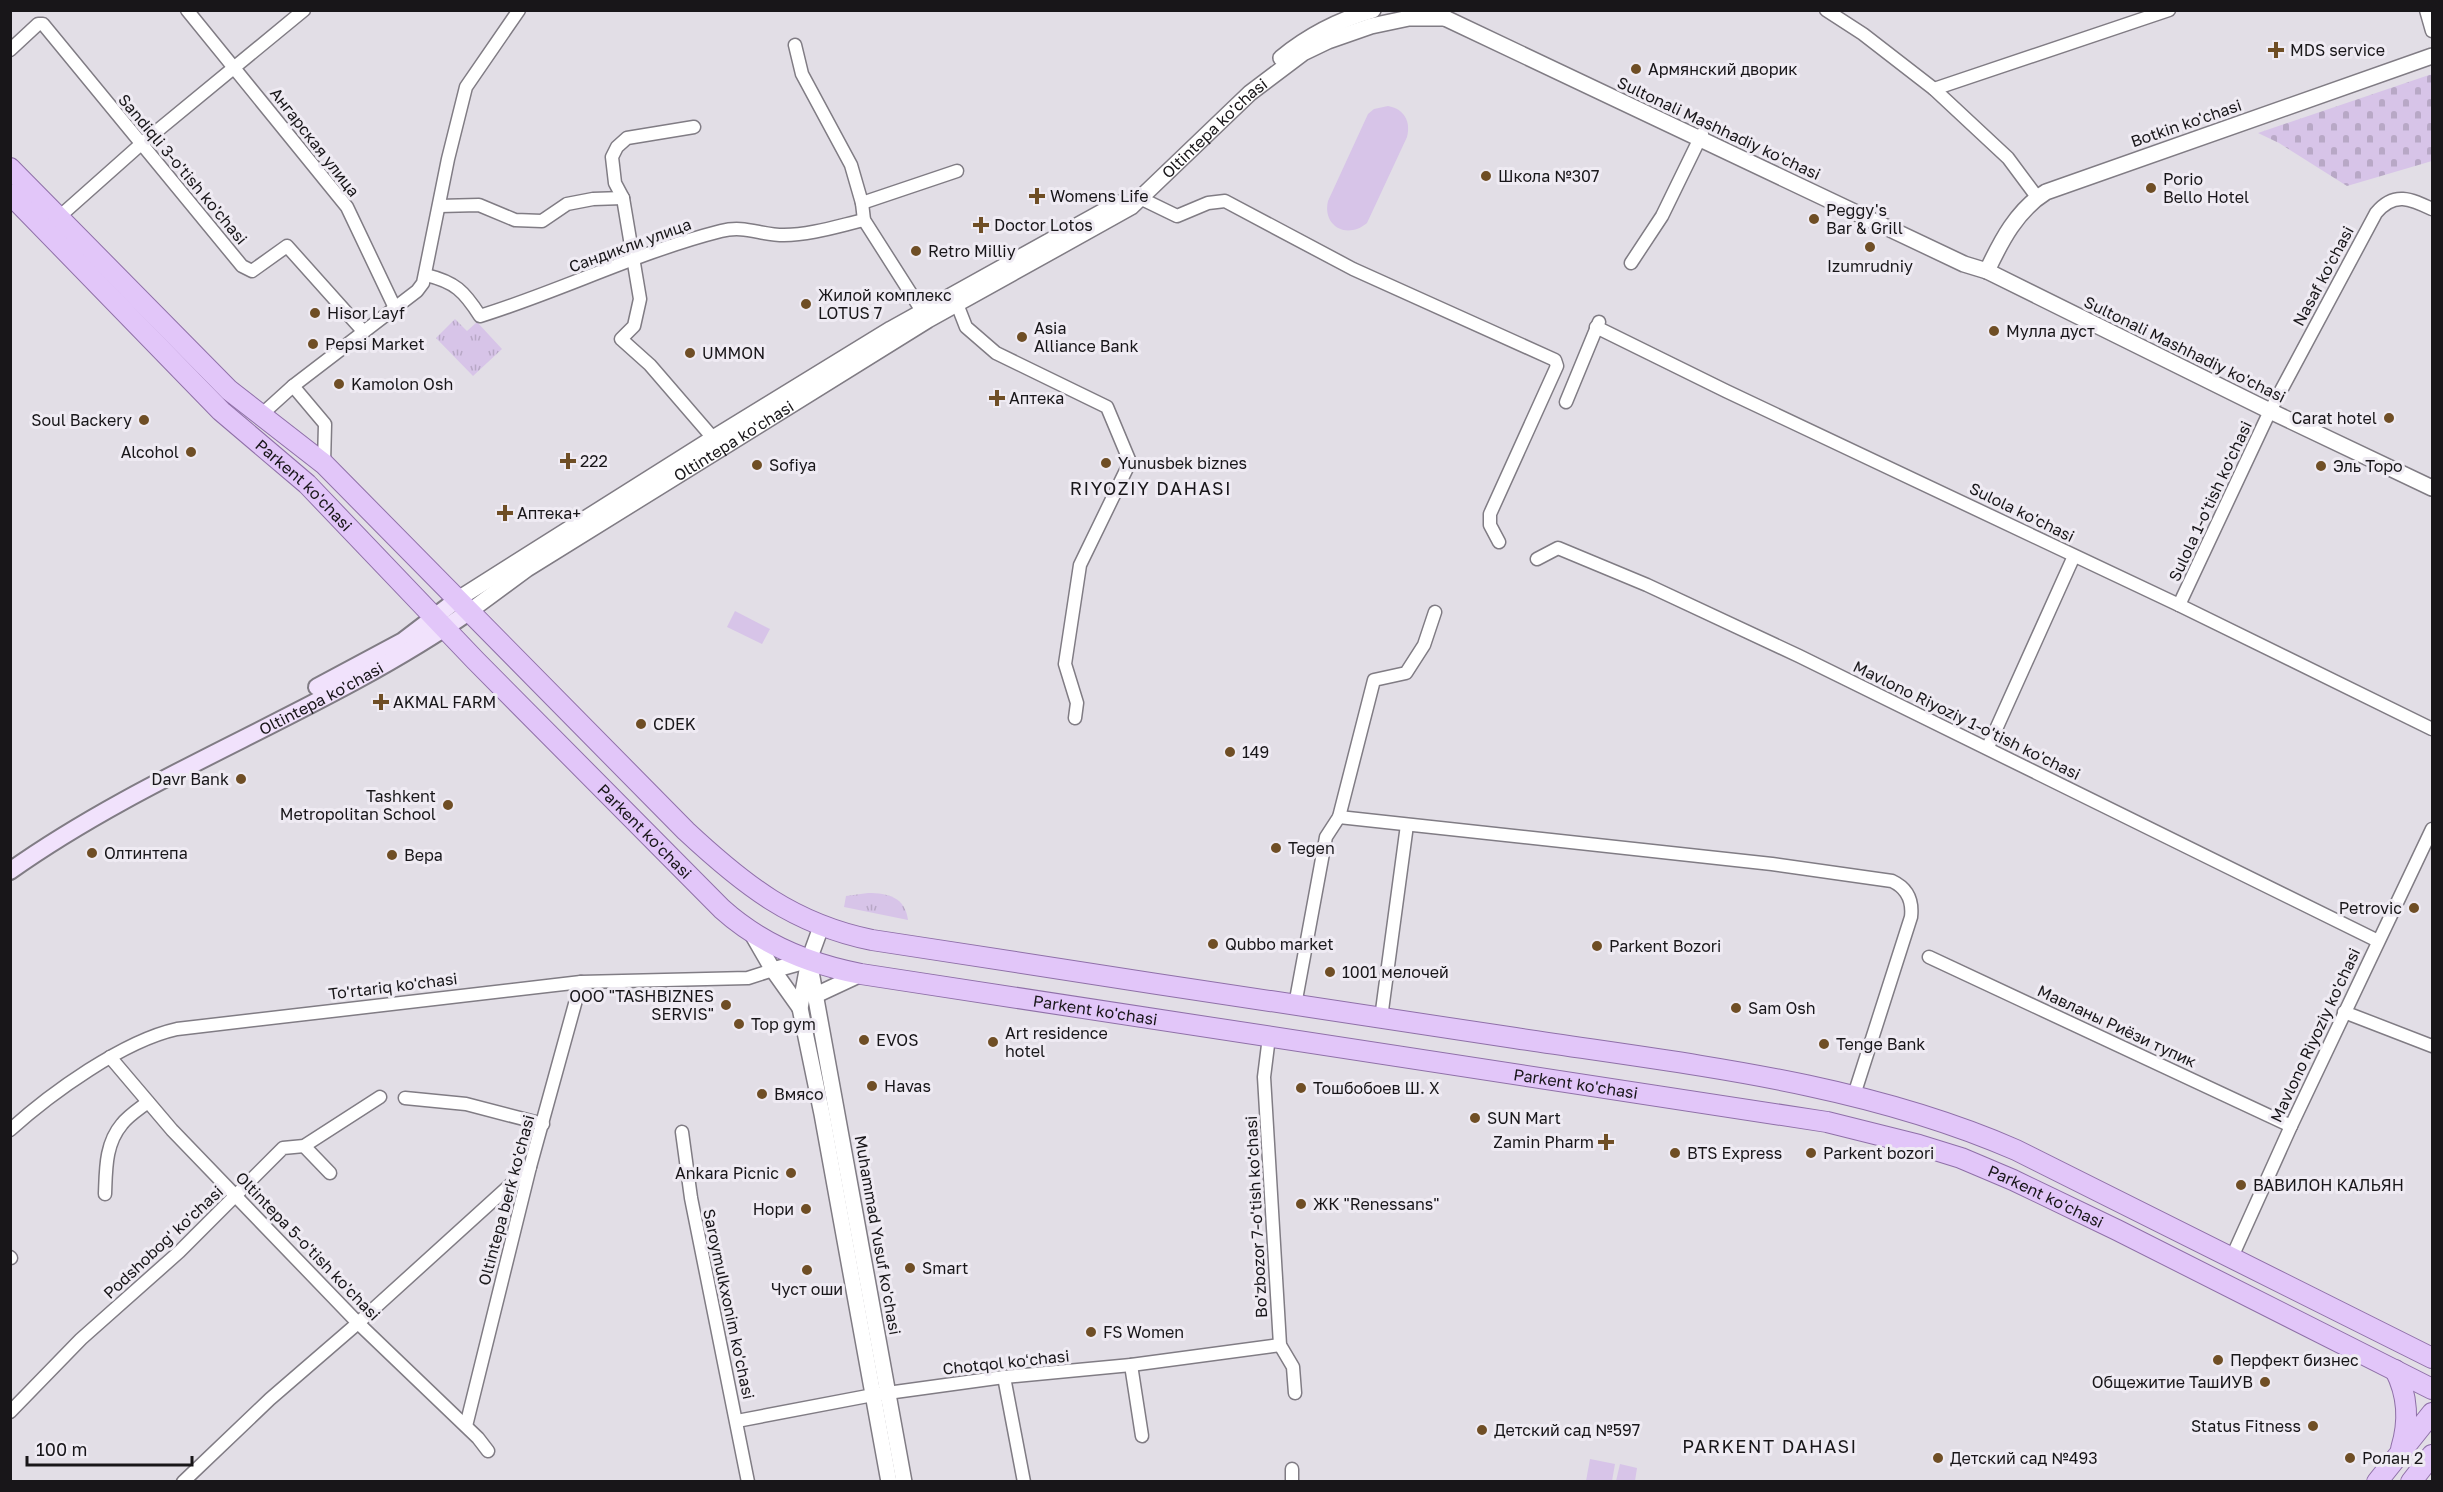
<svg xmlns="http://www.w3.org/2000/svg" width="2443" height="1492" font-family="'Golos Text',sans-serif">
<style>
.grass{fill:url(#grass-tufts)}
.cemetery{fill:url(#cemetery-stones)}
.pitch{fill:#d7c4e8}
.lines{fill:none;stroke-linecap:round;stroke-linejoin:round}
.minor-casing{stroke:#807c84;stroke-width:15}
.tertiary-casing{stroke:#807c84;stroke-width:18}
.secondary-casing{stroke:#807c84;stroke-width:20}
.primary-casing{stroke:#8f70a8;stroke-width:22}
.minor{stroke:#fff;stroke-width:12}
.tertiary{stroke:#fff;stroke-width:15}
.secondary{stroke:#f1e2fc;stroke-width:16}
.primary{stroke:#e2c6f9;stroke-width:20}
.poi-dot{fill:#6f4e25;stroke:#efebf3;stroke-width:2}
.labels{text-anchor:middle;stroke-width:6;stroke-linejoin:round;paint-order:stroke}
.poi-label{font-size:16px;fill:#181619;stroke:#efebf3;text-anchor:start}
.street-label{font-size:16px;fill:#181619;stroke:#efebf3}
.neighbourhood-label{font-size:18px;letter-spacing:1.5px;fill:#181619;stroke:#efebf3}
</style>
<defs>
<pattern id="grass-tufts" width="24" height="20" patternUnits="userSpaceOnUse" patternTransform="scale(1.5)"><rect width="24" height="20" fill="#d7c4e8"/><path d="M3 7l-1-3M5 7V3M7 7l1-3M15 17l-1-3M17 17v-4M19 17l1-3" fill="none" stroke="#b8a8c6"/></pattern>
<pattern id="cemetery-stones" width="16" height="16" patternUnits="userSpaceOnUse" patternTransform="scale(1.5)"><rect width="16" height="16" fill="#d7c4e8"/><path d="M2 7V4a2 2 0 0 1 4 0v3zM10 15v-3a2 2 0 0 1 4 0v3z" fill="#b8a8c6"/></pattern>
</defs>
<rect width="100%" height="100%" fill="#e2dee6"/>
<g class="grass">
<polygon points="455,319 467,331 477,322 502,349 473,376 436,338"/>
<path d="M868,893C888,893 905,897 908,920L844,907L846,896Z"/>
</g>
<polygon class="cemetery" points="2432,74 2432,161 2347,186 2279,143 2258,133"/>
<g class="pitch">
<path d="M1388,106C1404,109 1411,121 1407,137L1367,223C1347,240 1322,226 1328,201L1368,114L1374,109Z"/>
<polygon points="735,611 770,629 762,644 727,627"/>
<polygon points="1590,1459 1615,1464 1612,1481 1586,1481"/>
<polygon points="1620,1464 1637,1468 1635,1481 1616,1481"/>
</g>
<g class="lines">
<defs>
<g id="minor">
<polyline points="187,10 347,207 395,308"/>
<polyline points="1826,10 1863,34 1934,89 2008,158 2037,197"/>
<polyline points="2426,10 2432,31"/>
<polyline points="795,45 802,74 851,165 862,203 864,220 922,311"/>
<polyline points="10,50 38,24 43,24 242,266 252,271 287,246 363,331"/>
<polyline points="1934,89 2169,10"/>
<polyline points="694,127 627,138 617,147 612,157 615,183 623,198 640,299 634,326 621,339 650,365 713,438"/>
<polyline points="1142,199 1177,216 1208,203 1225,201 1353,269 1555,360 1557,366 1490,514 1490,525 1499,542"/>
<polyline points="862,203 957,171"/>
<polyline points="439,206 479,205 515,220 542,221 567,204 593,199 623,198"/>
<polyline points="59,217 140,145 304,10"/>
<polyline points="1631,263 1662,216 1702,134"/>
<path d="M426,275C455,282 464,291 480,316C561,291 638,252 721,231C745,225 760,235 784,235C810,235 838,226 864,220"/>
<polyline points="957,304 966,327 996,353 1107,407 1130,462 1080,565 1065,664 1077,703 1075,718"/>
<polyline points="1596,327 1726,391 2179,605 2432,729"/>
<polyline points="293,386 325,424 324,464"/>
<polyline points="1566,402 1599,322"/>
<polyline points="261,415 293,386 417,291 423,283 448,159 466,87 519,10"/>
<polyline points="1537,559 1558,548 1647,585 1799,656 2378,941"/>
<path d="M2179,605L2270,411L2376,213C2394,191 2411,199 2432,209"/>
<polyline points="1988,747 2074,556"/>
<path d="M1339,817L1772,864L1892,881C1907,888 1913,900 1911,917L1854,1095"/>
<polyline points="1929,957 2291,1126"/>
<polyline points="1295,1005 1326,837 1339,817 1374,680 1406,673 1424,645 1435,612"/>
<polyline points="2344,1012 2432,1046"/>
<polyline points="1381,1018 1407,825"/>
<polyline points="1269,1037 1264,1077 1280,1345 1293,1367 1295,1393"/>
<polyline points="110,1057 172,1130 358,1323 478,1438 488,1451"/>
<polyline points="405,1098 466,1104 543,1124"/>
<path d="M10,1130C51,1093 123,1041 177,1029L581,982L748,978L773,970"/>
<polyline points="682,1132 691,1198 748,1482"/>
<polyline points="304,1146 330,1173"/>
<path d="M105,1194C106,1170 105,1144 122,1124C128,1116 139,1109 148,1102"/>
<polyline points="10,1257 11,1258"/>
<polyline points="2232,1257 2291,1126 2432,829"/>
<polyline points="1131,1365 1142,1436"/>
<polyline points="1004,1377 1024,1482"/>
<polyline points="10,1412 81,1339 179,1252 283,1148 304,1146 380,1097"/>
<polyline points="737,1421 873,1395 1004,1377 1131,1365 1280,1345"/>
<polyline points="466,1426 530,1167 581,982"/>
<polyline points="1292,1469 1292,1482"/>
<polyline points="183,1482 270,1399 358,1323 530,1167"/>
</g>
<g id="tertiary">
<polyline points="1441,10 1445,18 1964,264 1987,271 2270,411 2432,488"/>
<path d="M1281,58C1309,35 1339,20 1373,10"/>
<path d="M1987,271C2001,241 2017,210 2046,192L2432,56"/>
<polyline points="458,599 713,438 891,329 1118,203"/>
<path id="s1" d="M470,611L527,569L928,320L1131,207L1250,93L1303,53L1328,41L1371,26L1409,18H1445"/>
<polyline points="821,927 809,960 800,1008 822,1114 889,1482"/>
<polyline points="751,932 773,970 800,1008"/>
<polyline points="810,966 904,1482"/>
<polyline points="773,970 809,960"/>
<polyline points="816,995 861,974"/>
</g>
<g id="secondary">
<polyline points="317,687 403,641 458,599"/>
<path id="s2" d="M10,871C154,769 325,712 470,611"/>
</g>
<g id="primary">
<path d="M10,168L229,390L324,464L686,831C744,885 793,924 872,940C1086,974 1301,1005 1515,1038C1684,1064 1858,1081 2016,1150L2432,1358"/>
<path id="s3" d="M10,194L221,411L307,484L476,661L722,909C762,945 809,964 861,974L1827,1122L1919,1145L1961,1158L2013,1180L2117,1230L2432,1389"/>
<path d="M2395,1370C2408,1395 2409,1423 2401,1449"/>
<polyline points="2377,1482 2432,1413"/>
<polyline points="2411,1482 2432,1455"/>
</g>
</defs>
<use href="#minor" class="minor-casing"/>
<use href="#tertiary" class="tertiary-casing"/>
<use href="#secondary" class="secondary-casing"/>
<use href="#primary" class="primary-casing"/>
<use href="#minor" class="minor"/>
<use href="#tertiary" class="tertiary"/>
<use href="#secondary" class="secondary"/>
<use href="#primary" class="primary"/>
</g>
<g class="poi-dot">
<path d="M2273 41h6v6h6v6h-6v6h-6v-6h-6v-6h6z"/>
<circle cx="1636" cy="69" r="6"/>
<circle cx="1486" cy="176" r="6"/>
<circle cx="2151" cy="188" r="6"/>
<path d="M1034 187h6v6h6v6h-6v6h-6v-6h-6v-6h6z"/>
<circle cx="1814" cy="219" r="6"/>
<path d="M978 216h6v6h6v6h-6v6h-6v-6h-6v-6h6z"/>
<circle cx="1870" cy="247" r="6"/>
<circle cx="916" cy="251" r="6"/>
<circle cx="806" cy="304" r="6"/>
<circle cx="315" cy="313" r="6"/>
<circle cx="1994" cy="331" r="6"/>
<circle cx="1022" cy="337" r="6"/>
<circle cx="313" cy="344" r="6"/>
<circle cx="690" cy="353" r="6"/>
<circle cx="339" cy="384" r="6"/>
<path d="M994 389h6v6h6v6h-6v6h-6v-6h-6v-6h6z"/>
<circle cx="2389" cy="418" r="6"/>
<circle cx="144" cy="420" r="6"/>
<circle cx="191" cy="452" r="6"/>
<path d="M565 452h6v6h6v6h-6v6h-6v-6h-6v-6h6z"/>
<circle cx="1106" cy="463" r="6"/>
<circle cx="757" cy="465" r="6"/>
<circle cx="2321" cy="466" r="6"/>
<path d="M502 504h6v6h6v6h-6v6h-6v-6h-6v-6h6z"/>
<path d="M378 693h6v6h6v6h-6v6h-6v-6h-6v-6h6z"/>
<circle cx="641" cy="724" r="6"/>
<circle cx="1230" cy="752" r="6"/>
<circle cx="241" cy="779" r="6"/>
<circle cx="448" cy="805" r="6"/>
<circle cx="1276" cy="848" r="6"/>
<circle cx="92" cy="853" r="6"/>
<circle cx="392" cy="855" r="6"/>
<circle cx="2414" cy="908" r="6"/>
<circle cx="1213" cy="944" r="6"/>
<circle cx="1597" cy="946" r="6"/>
<circle cx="1330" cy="972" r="6"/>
<circle cx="726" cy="1005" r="6"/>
<circle cx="1736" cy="1008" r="6"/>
<circle cx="739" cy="1024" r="6"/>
<circle cx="864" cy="1040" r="6"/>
<circle cx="993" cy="1042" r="6"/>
<circle cx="1824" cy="1044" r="6"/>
<circle cx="872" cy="1086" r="6"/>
<circle cx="1301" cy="1088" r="6"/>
<circle cx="762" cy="1094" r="6"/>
<circle cx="1475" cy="1118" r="6"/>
<path d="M1603 1133h6v6h6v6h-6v6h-6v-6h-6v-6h6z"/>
<circle cx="1675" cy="1153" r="6"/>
<circle cx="1811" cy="1153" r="6"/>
<circle cx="791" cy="1173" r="6"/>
<circle cx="2241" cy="1185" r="6"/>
<circle cx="1301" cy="1204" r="6"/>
<circle cx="806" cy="1209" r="6"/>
<circle cx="910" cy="1268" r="6"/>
<circle cx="807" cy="1270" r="6"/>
<circle cx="1091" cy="1332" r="6"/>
<circle cx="2218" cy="1360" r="6"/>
<circle cx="2265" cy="1382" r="6"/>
<circle cx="2313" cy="1426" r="6"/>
<circle cx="1482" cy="1430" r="6"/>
<circle cx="1938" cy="1458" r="6"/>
<circle cx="2350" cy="1458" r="6"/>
</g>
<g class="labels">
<g class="poi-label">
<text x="2290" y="56">MDS service</text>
<text x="1648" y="75">Армянский дворик</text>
<text x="1498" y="182">Школа №307</text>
<text x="2163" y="185">Porio<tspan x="2163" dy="18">Bello Hotel</tspan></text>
<text x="1050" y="202">Womens Life</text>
<text x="1826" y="216">Peggy's<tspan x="1826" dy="18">Bar &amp; Grill</tspan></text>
<text x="994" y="231">Doctor Lotos</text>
<text x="928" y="257">Retro Milliy</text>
<text x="1870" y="272" text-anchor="middle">Izumrudniy</text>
<text x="818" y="301">Жилой комплекс<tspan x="818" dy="18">LOTUS 7</tspan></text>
<text x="327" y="319">Hisor Layf</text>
<text x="1034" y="334">Asia<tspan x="1034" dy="18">Alliance Bank</tspan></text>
<text x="2006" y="337">Мулла дуст</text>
<text x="325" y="350">Pepsi Market</text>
<text x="702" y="359">UMMON</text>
<text x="351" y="390">Kamolon Osh</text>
<text x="1009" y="404">Аптека</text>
<text x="2377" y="424" text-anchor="end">Carat hotel</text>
<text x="132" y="426" text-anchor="end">Soul Backery</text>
<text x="179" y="458" text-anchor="end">Alcohol</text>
<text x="580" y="467">222</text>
<text x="1118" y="469">Yunusbek biznes</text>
<text x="769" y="471">Sofiya</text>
<text x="2333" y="472">Эль Торо</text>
<text x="517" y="519">Аптека+</text>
<text x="393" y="708">AKMAL FARM</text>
<text x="653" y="730">CDEK</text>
<text x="1242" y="758">149</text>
<text x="229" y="785" text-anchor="end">Davr Bank</text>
<text x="436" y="802" text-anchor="end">Tashkent<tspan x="436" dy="18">Metropolitan School</tspan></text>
<text x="1288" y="854">Tegen</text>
<text x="104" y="859">Олтинтепа</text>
<text x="404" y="861">Вера</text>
<text x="2402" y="914" text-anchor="end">Petrovic</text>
<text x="1225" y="950">Qubbo market</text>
<text x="1609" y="952">Parkent Bozori</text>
<text x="1342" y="978">1001 мелочей</text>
<text x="714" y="1002" text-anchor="end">ООО "TASHBIZNES<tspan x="714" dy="18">SERVIS"</tspan></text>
<text x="1748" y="1014">Sam Osh</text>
<text x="751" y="1030">Top gym</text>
<text x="1005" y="1039">Art residence<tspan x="1005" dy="18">hotel</tspan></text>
<text x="876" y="1046">EVOS</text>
<text x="1836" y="1050">Tenge Bank</text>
<text x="884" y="1092">Havas</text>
<text x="1313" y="1094">Тошбобоев Ш. Х</text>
<text x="774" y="1100">Вмясо</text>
<text x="1487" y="1124">SUN Mart</text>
<text x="1594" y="1148" text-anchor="end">Zamin Pharm</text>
<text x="1687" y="1159">BTS Express</text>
<text x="1823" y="1159">Parkent bozori</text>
<text x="779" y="1179" text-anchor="end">Ankara Picnic</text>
<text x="2253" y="1191">ВАВИЛОН КАЛЬЯН</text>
<text x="1313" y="1210">ЖК "Renessans"</text>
<text x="794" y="1215" text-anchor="end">Нори</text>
<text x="922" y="1274">Smart</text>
<text x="807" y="1295" text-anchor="middle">Чуст оши</text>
<text x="1103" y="1338">FS Women</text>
<text x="2230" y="1366">Перфект бизнес</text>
<text x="2253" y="1388" text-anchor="end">Общежитие ТашИУВ</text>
<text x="2301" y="1432" text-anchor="end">Status Fitness</text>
<text x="1494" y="1436">Детский сад №597</text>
<text x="1950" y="1464">Детский сад №493</text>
<text x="2362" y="1464">Ролан 2</text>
</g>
<g class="street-label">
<text transform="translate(2186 123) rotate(-19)" y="6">Botkin ko'chasi</text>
<text transform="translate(1719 128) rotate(25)" y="6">Sultonali Mashhadiy ko'chasi</text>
<text dy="6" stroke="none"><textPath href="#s1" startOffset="890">Oltintepa ko'chasi</textPath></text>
<text transform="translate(315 142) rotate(52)" y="6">Ангарская улица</text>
<text transform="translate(183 169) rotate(50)" y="6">Sandiqli 3-o'tish ko'chasi</text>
<text transform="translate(630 245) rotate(-20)" y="6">Сандикли улица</text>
<text transform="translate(2323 276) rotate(-62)" y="6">Nasaf ko'chasi</text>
<text transform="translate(2185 349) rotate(26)" y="6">Sultonali Mashhadiy ko'chasi</text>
<text dy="6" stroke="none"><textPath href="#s1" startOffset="314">Oltintepa ko'chasi</textPath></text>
<text dy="6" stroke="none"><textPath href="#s3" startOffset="414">Parkent ko'chasi</textPath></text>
<text transform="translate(2210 501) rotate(-65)" y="6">Sulola 1-o'tish ko'chasi</text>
<text transform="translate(2022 512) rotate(26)" y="6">Sulola ko'chasi</text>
<text dy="6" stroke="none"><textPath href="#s2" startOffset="356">Oltintepa ko'chasi</textPath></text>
<text transform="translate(1967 720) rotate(26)" y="6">Mavlono Riyoziy 1-o'tish ko'chasi</text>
<text dy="6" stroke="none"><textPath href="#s3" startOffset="900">Parkent ko'chasi</textPath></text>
<text transform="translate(393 986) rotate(-7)" y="6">To'rtariq ko'chasi</text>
<text dy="6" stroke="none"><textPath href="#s3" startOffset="1402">Parkent ko'chasi</textPath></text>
<text transform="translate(2117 1026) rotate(25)" y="6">Мавланы Риёзи тупик</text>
<text transform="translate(2315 1035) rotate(-65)" y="6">Mavlono Riyoziy ko'chasi</text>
<text dy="6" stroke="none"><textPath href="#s3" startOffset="1888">Parkent ko'chasi</textPath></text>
<text dy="6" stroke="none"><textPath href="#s3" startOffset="2374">Parkent ko'chasi</textPath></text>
<text transform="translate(506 1200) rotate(-75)" y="6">Oltintepa berk ko'chasi</text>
<text transform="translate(1256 1217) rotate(-93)" y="6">Bo'zbozor 7-o'tish ko'chasi</text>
<text transform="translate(878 1235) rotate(80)" y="6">Muhammad Yusuf ko'chasi</text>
<text transform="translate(163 1242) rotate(-43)" y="6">Podshobog' ko'chasi</text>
<text transform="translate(308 1246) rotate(46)" y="6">Oltintepa 5-o'tish ko'chasi</text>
<text transform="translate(729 1304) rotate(78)" y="6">Saroymulkxonim ko'chasi</text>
<text transform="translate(1006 1362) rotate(-6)" y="6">Chotqol koʻchasi</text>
</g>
<g class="neighbourhood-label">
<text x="1151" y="495">RIYOZIY DAHASI</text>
<text x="1770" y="1453">PARKENT DAHASI</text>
</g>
</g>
<rect width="2443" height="1492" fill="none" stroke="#181619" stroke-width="24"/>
<path d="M27 1456v9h165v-9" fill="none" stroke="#181619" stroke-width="3"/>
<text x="36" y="1456" font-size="18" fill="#181619" stroke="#efebf3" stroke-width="4.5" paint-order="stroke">100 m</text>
</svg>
